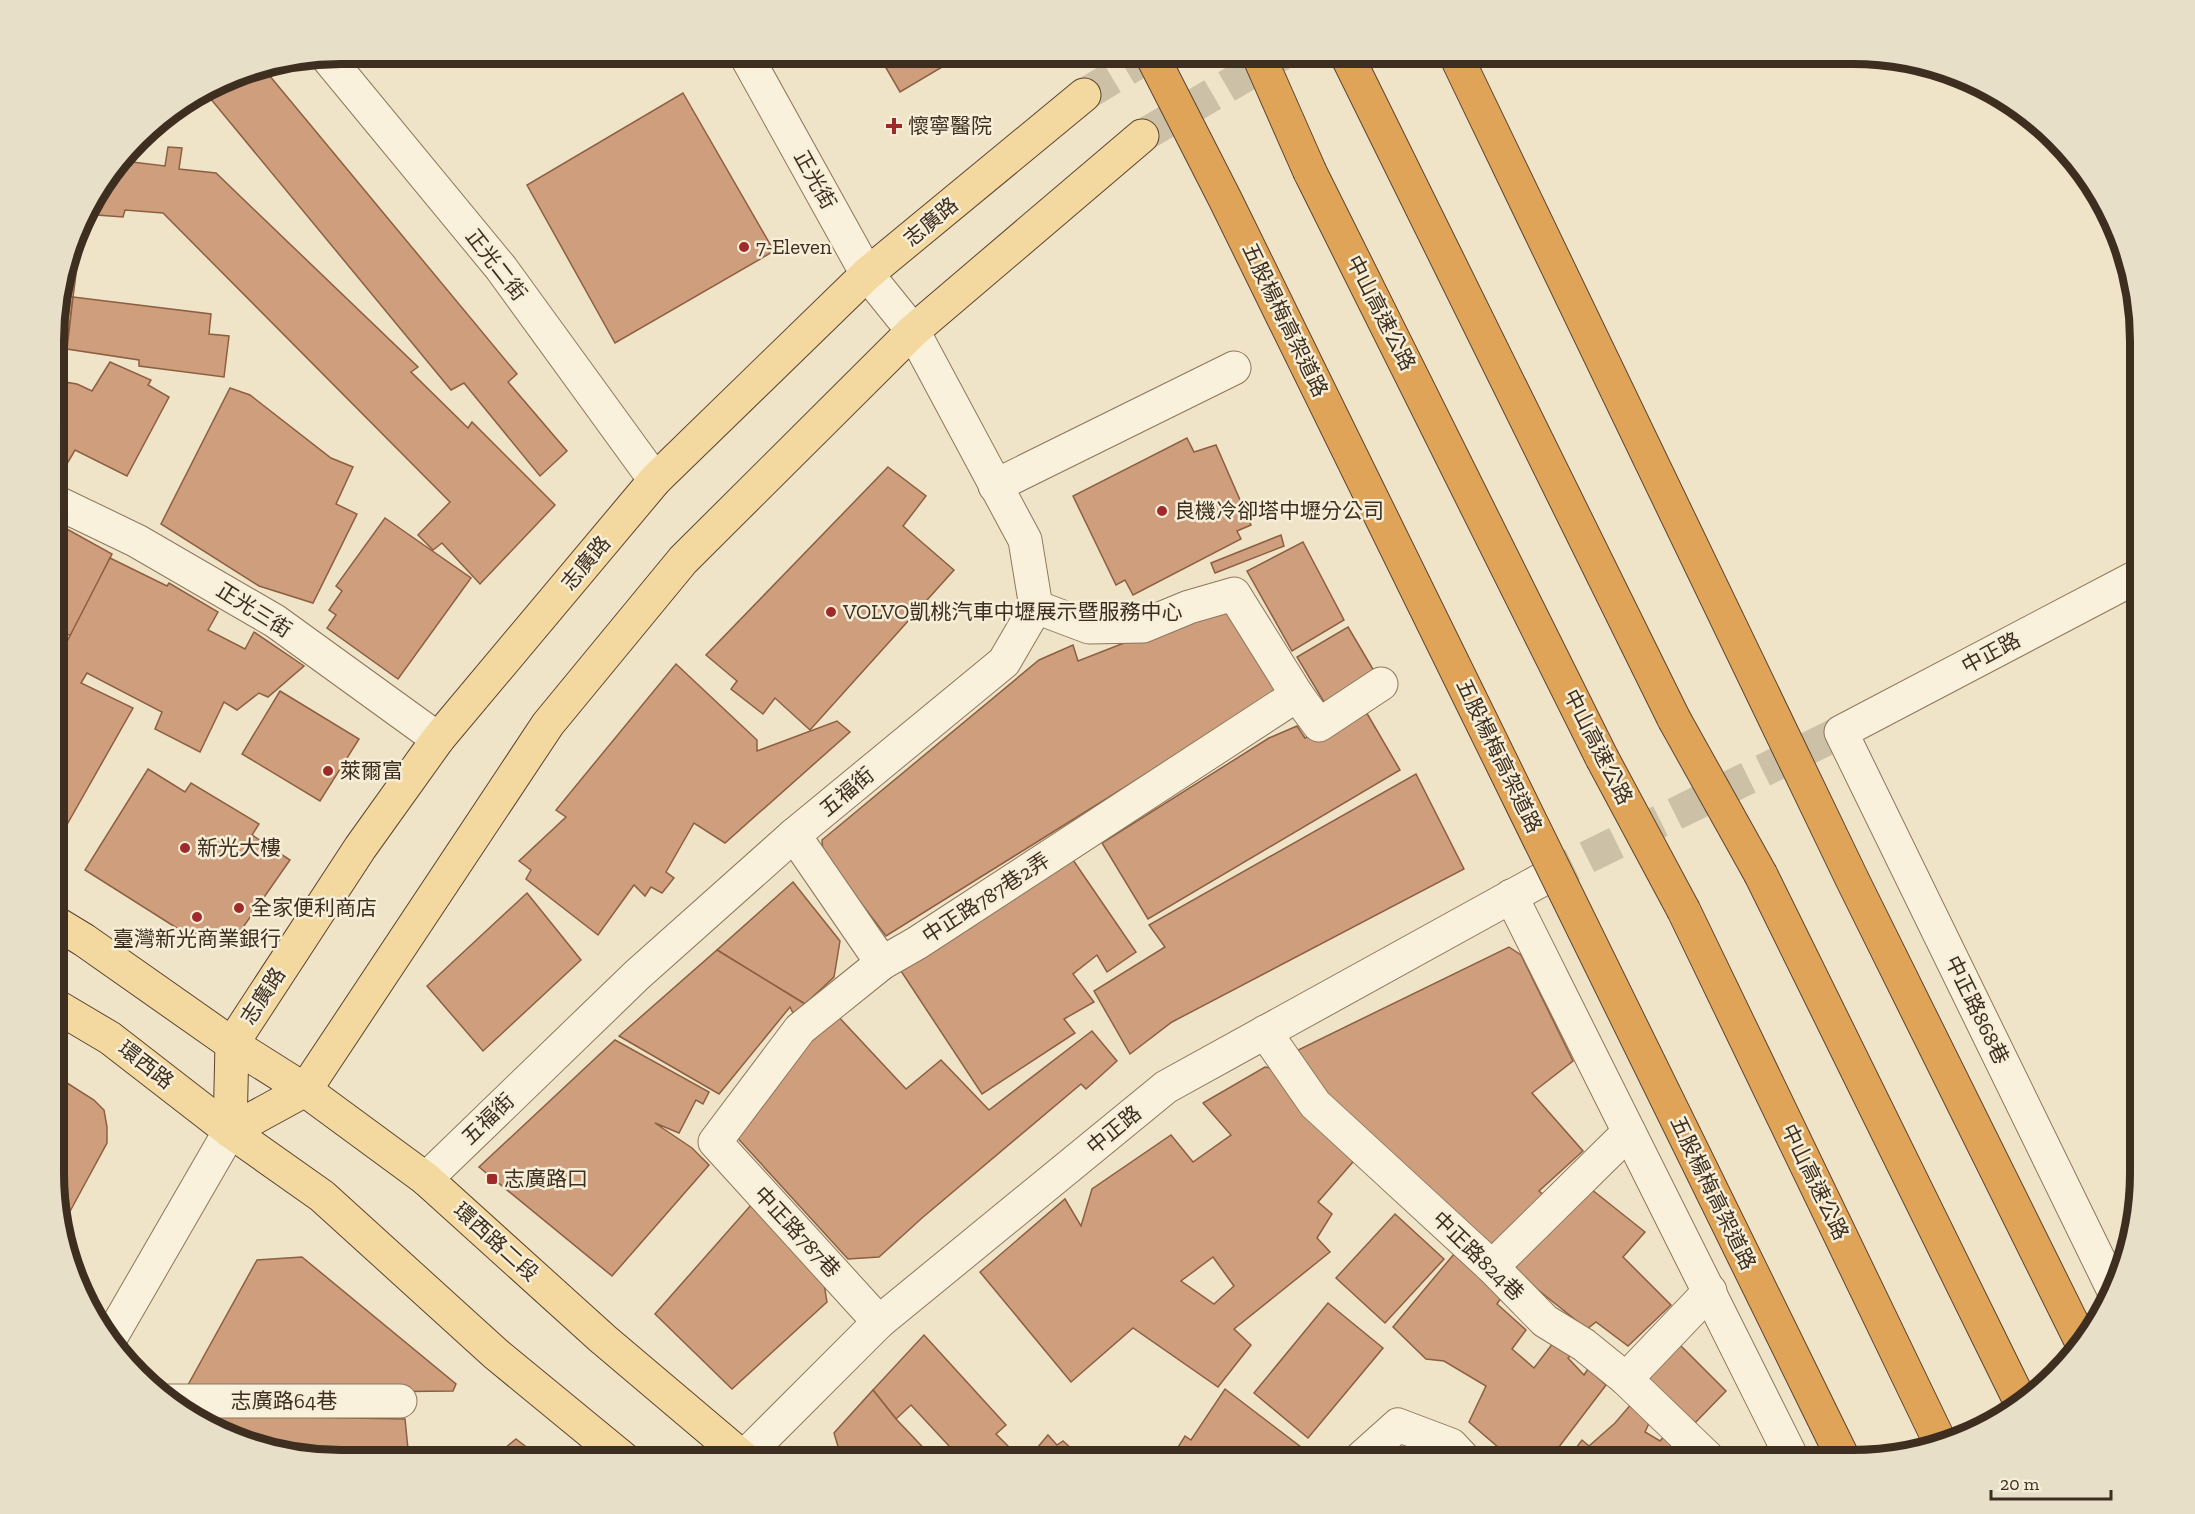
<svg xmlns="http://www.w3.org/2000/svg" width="2195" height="1514" font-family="'Zilla Slab','Noto Sans TC',serif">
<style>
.building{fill:#cf9f7d;stroke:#8d5f41;stroke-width:1.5;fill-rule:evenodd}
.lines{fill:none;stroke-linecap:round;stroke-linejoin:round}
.minor-tunnel{stroke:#ccc0a6;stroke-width:33;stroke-dasharray:33 16;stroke-linecap:butt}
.major-tunnel{stroke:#ccc0a6;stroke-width:33;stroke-dasharray:33 16;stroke-linecap:butt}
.minor-casing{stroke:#8d765c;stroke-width:35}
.major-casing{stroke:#5b4430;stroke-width:35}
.highway-casing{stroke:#5b4430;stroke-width:35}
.minor{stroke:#faf1dc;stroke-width:33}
.major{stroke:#f3d9a0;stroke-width:33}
.highway{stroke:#e0a458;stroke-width:33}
.highway-bridge-casing{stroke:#5b4430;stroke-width:35;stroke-linecap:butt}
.highway-bridge{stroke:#e0a458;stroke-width:33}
.poi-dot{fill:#9e2a2b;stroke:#f7eed8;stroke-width:2}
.labels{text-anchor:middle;stroke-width:5;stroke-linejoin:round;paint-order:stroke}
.poi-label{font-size:21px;fill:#3d2e20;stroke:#f7eed8;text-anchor:start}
.street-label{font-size:21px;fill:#3d2e20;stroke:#f7eed8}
.rim{fill:none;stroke:#3d2e20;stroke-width:8}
</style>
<rect width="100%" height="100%" fill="#f0e4c8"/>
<g class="building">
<polygon points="878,54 964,54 900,92"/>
<polygon points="264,69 517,374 508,382 567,451 540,476 464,383 451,390 205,92 232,76"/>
<polygon points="683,93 774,251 615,343 527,185"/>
<polygon points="168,147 182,148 179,169 216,173 418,367 411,372 468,428 472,422 555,505 480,584 442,543 433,550 418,535 450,502 163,213 125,210 123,217 97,215 99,194 124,161 165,166"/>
<polygon points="84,215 73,297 59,295"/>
<polygon points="59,295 73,297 67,349 62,349 60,357 67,356 65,382 77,384 92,391 110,362 151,380 148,385 169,397 127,476 75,450 64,469 56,465 56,304"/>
<polygon points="73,297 211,314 209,334 229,336 224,377 139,366 139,360 67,349"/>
<polygon points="230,388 250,395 331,458 353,467 336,504 357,514 313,603 259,586 161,524"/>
<polygon points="1187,438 1194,452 1216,445 1251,525 1237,531 1241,539 1133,595 1125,580 1116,585 1073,496"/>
<polygon points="888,467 926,496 903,526 954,570 810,730 775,698 763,714 731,689 737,681 706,655"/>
<polygon points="385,518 471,578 398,679 327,628 336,615 329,610 342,591 336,586"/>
<polygon points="56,523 112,554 72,635 56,634"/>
<polygon points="1281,535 1284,546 1215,573 1211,563"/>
<polygon points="1303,542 1344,620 1292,651 1247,571"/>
<polygon points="110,558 167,586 169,583 218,612 208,630 245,649 254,632 304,666 268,697 259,693 237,710 224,702 200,752 155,729 162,712 87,673 81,683 133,708 56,844 56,663"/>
<polygon points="1224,604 1240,621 1276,693 886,936 823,853 822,840 1039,660 1073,645 1078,661"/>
<polygon points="1348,627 1377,676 1327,707 1297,657"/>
<polygon points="676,664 757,740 757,751 837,721 850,732 725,843 694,823 666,872 674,878 662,893 651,887 645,896 634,885 598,935 526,879 531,870 519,861 566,817 556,810"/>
<polygon points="280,691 359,739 320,801 242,754"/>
<polygon points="1365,710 1400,770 1148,919 1102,843 1269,738 1297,726 1305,738"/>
<polygon points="148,769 185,792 191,783 259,824 252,835 290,860 237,936 183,932 85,870"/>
<polygon points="1416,774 1464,869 1172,1022 1130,1054 1094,991 1165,947 1149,925"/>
<polygon points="1073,860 1136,952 1107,972 1097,955 1073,974 1094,1002 1064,1019 1075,1033 982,1094 899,968"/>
<polygon points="793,882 840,941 834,977 805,1004 717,950"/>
<polygon points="527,893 581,960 483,1051 427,986"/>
<polygon points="1509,947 1521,955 1573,1061 1532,1093 1583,1151 1539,1191 1545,1196 1497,1250 1323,1100 1294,1052"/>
<polygon points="717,950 805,1004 794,1015 790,1007 719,1094 619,1036"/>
<polygon points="835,1013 906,1089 941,1060 989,1110 1092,1031 1117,1061 1086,1089 1081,1084 922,1218 879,1257 848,1259 733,1133"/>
<polygon points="615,1040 709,1092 703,1104 696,1100 679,1133 655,1123 692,1148 709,1165 612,1276 479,1167"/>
<path d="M1265,1067L1280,1070L1359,1155L1318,1202L1332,1214L1317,1238L1330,1252L1234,1329L1251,1345L1218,1387L1133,1328L1071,1382L980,1272L1065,1199L1081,1226L1092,1189L1171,1135L1193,1162L1231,1135L1203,1103ZM1213,1257L1234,1286L1214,1304L1181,1281Z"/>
<polygon points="56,1076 94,1100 104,1110 107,1127 107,1143 62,1226 56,1210"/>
<polygon points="1591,1189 1645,1232 1623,1257 1671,1305 1628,1346 1596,1322 1587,1329 1513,1270"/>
<polygon points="751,1205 824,1284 827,1302 732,1389 655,1314"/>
<polygon points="1395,1214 1444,1259 1385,1323 1336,1278"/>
<polygon points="1454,1254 1503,1295 1497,1304 1526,1330 1512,1349 1534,1368 1557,1338 1572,1354 1568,1358 1584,1375 1588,1369 1606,1385 1549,1460 1513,1460 1469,1422 1486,1386 1444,1361 1426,1359 1393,1327"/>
<polygon points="302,1257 456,1384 453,1391 183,1394 257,1260"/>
<polygon points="1328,1303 1383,1348 1308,1438 1254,1393"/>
<polygon points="924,1335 1006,1425 996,1434 1022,1460 962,1460 911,1405 896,1419 873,1390"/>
<polygon points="1676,1341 1726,1391 1693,1425 1638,1377"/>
<polygon points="1225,1389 1318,1460 1170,1460 1185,1436 1191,1440"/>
<polygon points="873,1390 896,1419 935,1460 842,1460 834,1433"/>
<polygon points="1633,1402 1651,1419 1645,1432 1660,1441 1667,1433 1687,1460 1567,1460 1582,1440 1589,1446 1615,1423"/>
<polygon points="194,1415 405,1419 409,1459 323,1459 249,1445"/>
<polygon points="1048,1435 1057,1445 1063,1441 1084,1460 1027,1460"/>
<polygon points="516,1439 542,1459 477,1459 490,1450 494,1457"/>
<polygon points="469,1455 470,1459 438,1459"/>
</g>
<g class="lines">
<polyline class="minor-tunnel" points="1543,879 1841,732"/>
<g class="major-tunnel">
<polyline points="1084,95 1152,54"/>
<polyline points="1142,136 1282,54"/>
</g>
<defs>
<g id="minor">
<polyline points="327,57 501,268 655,480"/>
<polyline points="995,486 1234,368"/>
<polyline points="56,502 137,541 275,621 438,739"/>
<polyline points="1036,607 1089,627 1143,626 1189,607 1234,594 1297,695 1319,725 1381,684"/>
<polyline points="794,835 882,963"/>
<polyline points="1511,896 1793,1460"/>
<polyline points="1265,1032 1315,1104 1492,1267 1545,1321 1584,1345 1626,1379 1710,1460"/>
<polyline points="426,1179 637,975 794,835 1004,662 1036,607 1025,540 913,331 867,274 745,54"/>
<polyline points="1492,1267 1629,1132"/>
<polyline points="2113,1289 1841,732 2140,575"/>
<polyline points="879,1322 715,1142 800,1029 882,963 917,943 1297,695"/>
<polyline points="111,1337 230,1131"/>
<polyline points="1626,1379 1710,1291"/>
<polyline points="168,1401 400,1401"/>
<polyline points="741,1460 879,1322 1166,1087 1543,879"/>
<polyline points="1359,1460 1398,1425 1451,1445 1465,1460"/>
</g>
<g id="major">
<polyline points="56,923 84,940 232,1044 305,1090 426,1179 603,1339 746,1460"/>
<polyline points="56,1006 110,1038 230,1131 322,1196 496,1354 625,1460"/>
<polyline points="230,1131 232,1044 360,848 438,739 655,480 867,274 1084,95"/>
<polyline points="230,1131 305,1090 548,724 683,560 913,331 1142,136"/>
</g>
<g id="highway">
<polyline points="1346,54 1674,719"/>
<polyline points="1310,172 1602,758"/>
<polyline points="1761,875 2019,1399"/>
<polyline points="1684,911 1939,1440"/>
</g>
</defs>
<use href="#minor" class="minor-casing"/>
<use href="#major" class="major-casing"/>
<use href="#highway" class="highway-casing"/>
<use href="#minor" class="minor"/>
<use href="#major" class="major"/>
<use href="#highway" class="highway"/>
<defs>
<g id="highway-bridge">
<polyline points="1151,54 1226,201 1844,1460"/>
<polyline points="1258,54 1310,172"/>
<polyline points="1455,54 1852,879 2083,1345"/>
<polyline points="1674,719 1761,875"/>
<polyline points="1602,758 1684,911"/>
</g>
</defs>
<use href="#highway-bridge" class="highway-bridge-casing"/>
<use href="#highway-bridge" class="highway-bridge"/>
</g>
<g class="poi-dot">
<path d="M891 117h6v6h6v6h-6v6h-6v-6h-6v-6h6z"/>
<circle cx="744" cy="247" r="6"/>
<circle cx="1162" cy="511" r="6"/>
<circle cx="831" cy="612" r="6"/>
<circle cx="328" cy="771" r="6"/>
<circle cx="185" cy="848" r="6"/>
<circle cx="239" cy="908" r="6"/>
<circle cx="197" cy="917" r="6"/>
<rect x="486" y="1173" width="12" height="12" rx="3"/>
</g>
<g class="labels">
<g class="poi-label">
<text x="908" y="133">懷寧醫院</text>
<text x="756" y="254">7-Eleven</text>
<text x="1174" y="518">良機冷卻塔中壢分公司</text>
<text x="843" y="619">VOLVO凱桃汽車中壢展示暨服務中心</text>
<text x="340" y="778">萊爾富</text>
<text x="197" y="855">新光大樓</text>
<text x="251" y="915">全家便利商店</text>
<text x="197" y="946" text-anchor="middle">臺灣新光商業銀行</text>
<text x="504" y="1186">志廣路口</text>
</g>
<g class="street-label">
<text transform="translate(815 180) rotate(61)" y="7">正光街</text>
<text transform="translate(931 222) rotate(-40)" y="7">志廣路</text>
<text transform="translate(496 265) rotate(52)" y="7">正光二街</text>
<text transform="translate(1381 313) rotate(63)" y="7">中山高速公路</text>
<text transform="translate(1285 320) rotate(64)" y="7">五股楊梅高架道路</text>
<text transform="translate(586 563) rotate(-50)" y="7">志廣路</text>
<text transform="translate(254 610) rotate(32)" y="7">正光三街</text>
<text transform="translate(1991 653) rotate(-28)" y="7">中正路</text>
<text transform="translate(1598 747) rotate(63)" y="7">中山高速公路</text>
<text transform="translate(1499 756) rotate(64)" y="7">五股楊梅高架道路</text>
<text transform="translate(847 792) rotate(-40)" y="7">五福街</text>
<text transform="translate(986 898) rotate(-33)" y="7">中正路787巷2弄</text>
<text transform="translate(263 996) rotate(-57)" y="7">志廣路</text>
<text transform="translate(1977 1010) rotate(64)" y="7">中正路868巷</text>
<text transform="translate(146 1065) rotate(38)" y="7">環西路</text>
<text transform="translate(488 1119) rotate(-44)" y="7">五福街</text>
<text transform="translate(1114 1130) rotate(-39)" y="7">中正路</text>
<text transform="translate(1815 1182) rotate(64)" y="7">中山高速公路</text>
<text transform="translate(1713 1193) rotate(64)" y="7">五股楊梅高架道路</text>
<text transform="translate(797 1232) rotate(47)" y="7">中正路787巷</text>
<text transform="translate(496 1242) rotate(42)" y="7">環西路二段</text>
<text transform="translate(1478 1256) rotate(44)" y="7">中正路824巷</text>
<text x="284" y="1408">志廣路64巷</text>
</g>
</g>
<path d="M0 0H2195V1514H0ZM341 64H1853A277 277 0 0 1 2130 341V1173A277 277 0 0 1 1853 1450H341A277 277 0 0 1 64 1173V341A277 277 0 0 1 341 64Z" fill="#e8dfc9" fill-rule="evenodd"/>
<path class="rim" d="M341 64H1853A277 277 0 0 1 2130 341V1173A277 277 0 0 1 1853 1450H341A277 277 0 0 1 64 1173V341A277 277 0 0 1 341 64Z"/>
<path d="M1991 1490v9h120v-9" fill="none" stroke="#3d2e20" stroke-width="3"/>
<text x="2000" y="1490" font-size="18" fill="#3d2e20" stroke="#f7eed8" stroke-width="4.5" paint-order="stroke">20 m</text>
</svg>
